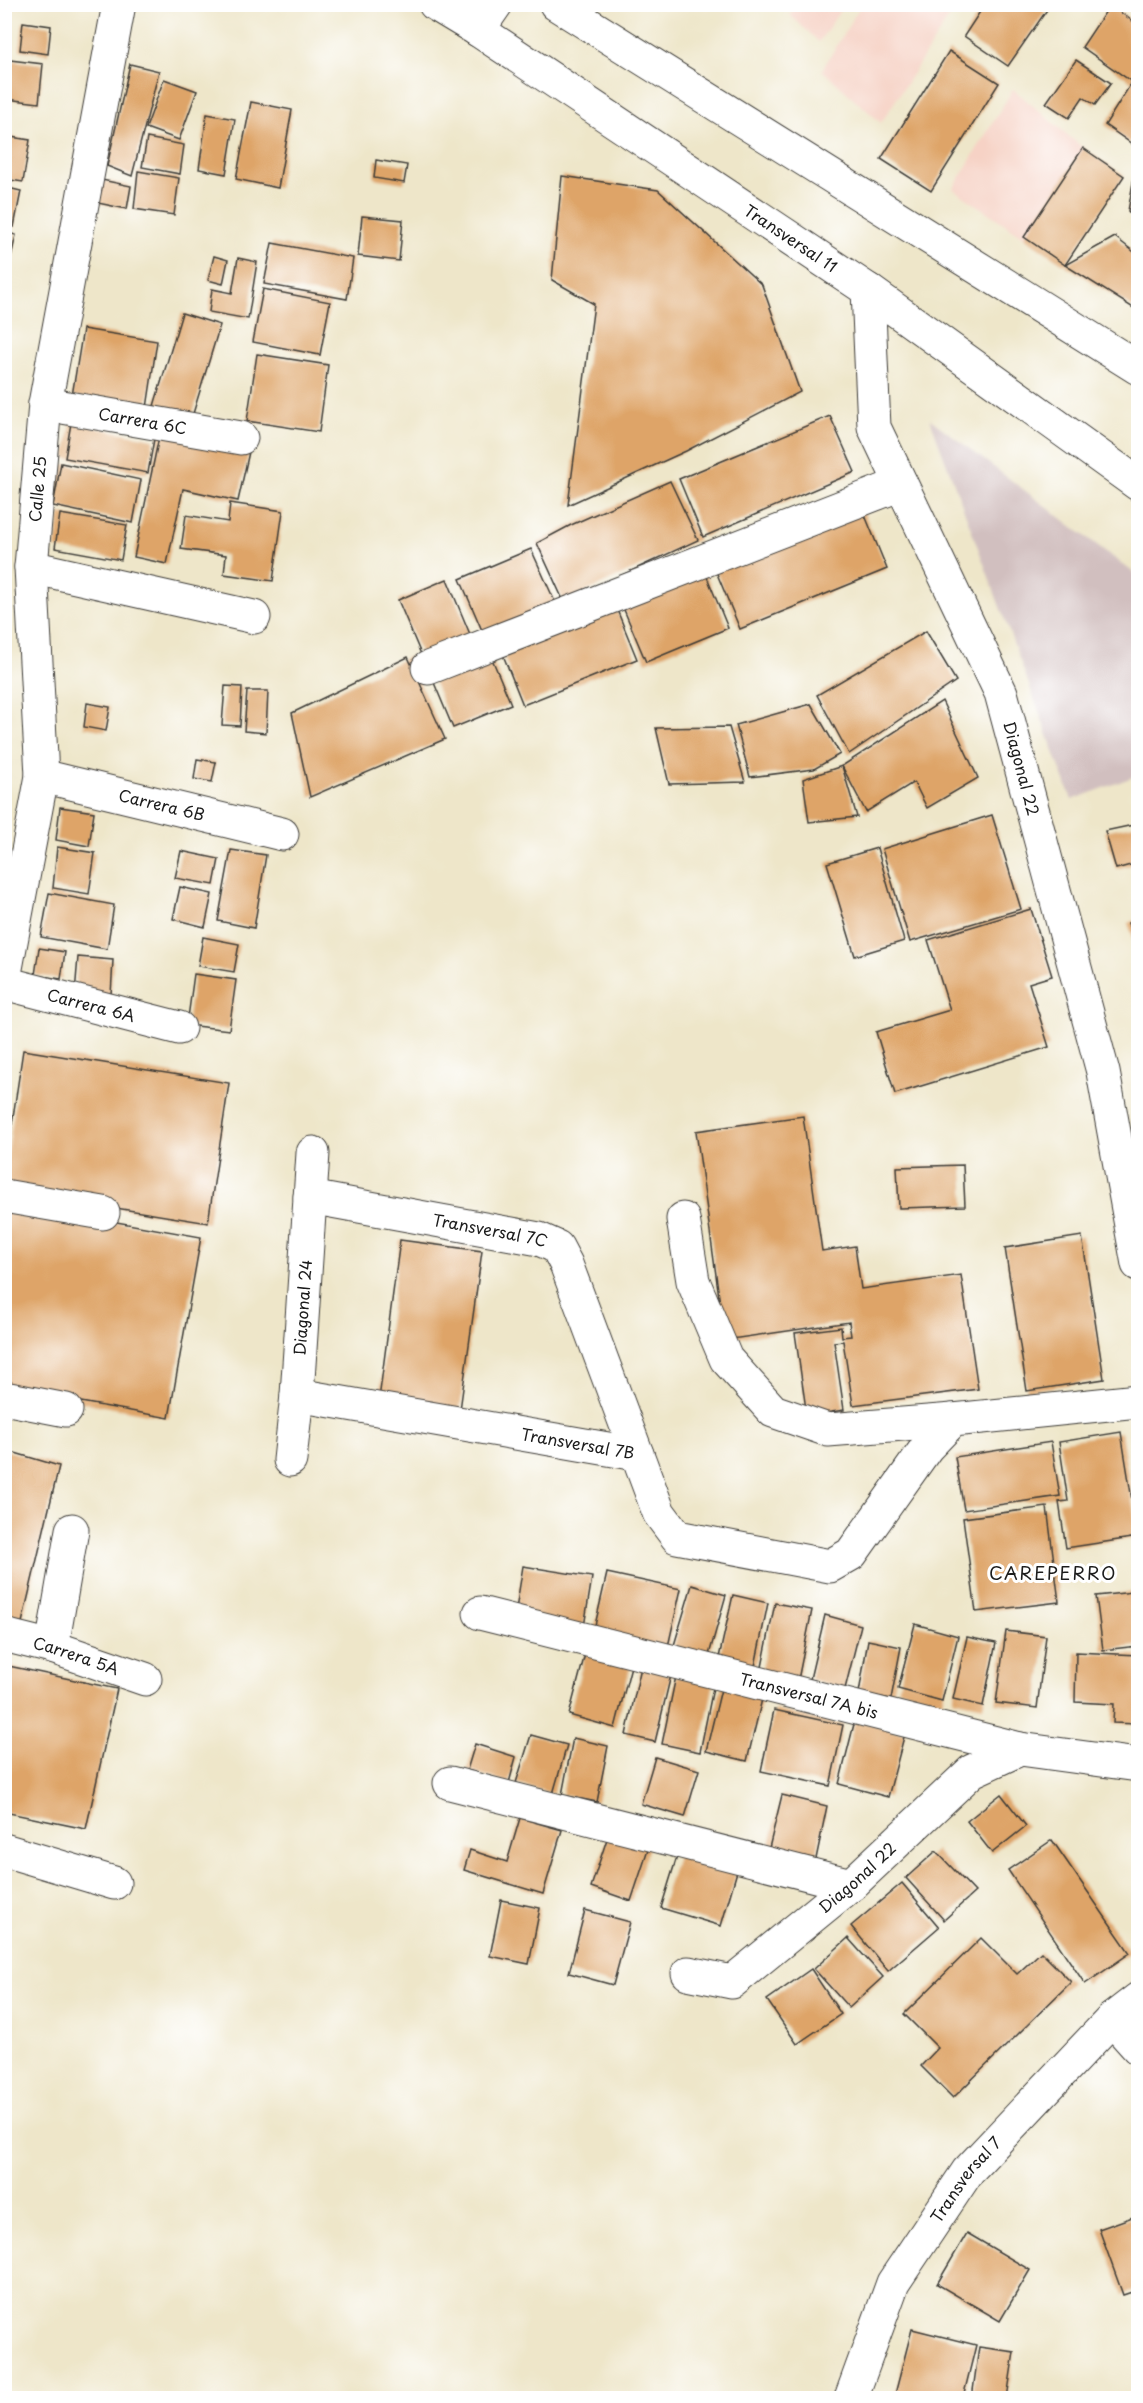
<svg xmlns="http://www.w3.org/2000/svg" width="1143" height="2403" font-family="'Playpen Sans',sans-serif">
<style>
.built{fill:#f6d2c5}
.industrial{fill:#d1bfbf}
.building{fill:#dea467}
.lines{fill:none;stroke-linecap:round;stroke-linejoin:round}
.minor-casing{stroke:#3c3a36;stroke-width:35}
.minor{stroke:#fff;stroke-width:33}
.labels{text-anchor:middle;stroke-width:6;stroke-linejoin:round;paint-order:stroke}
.street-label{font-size:16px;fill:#1c1c1c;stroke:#fff}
.neighbourhood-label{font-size:18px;letter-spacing:1.5px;fill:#1c1c1c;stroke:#fff}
</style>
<rect width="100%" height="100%" fill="#fff"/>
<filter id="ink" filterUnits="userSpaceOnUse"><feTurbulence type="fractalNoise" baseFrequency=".0167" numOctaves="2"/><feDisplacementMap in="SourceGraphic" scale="12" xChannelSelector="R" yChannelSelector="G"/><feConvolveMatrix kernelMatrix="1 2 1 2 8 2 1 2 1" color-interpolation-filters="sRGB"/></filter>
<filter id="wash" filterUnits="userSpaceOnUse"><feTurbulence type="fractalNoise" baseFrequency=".008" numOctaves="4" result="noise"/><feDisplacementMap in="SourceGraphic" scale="24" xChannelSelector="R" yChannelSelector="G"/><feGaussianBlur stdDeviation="1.35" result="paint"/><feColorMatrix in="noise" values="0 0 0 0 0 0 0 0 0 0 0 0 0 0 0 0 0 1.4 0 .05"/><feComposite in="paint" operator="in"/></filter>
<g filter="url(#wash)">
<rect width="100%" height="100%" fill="#eee6c9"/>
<g class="built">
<polygon points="797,4 844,4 844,5 819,42 790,15"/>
<polygon points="861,5 957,5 881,123 822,70"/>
<polygon points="1013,89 1083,148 1024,237 953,189"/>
</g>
<polygon class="industrial" points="930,419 1138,576 1138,775 1072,800"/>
<g id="blocks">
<g class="building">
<polygon points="985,4 1051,4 1008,66 964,36"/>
<polygon points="1110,5 1138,25 1138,148 1105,125 1132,82 1082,47"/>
<polygon points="23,22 51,26 48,54 20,50"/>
<polygon points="949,51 999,83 931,191 881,159"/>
<polygon points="10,60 43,64 39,103 6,99"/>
<polygon points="1076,60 1111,83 1095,105 1083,97 1069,118 1046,103"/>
<polygon points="130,64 159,71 132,176 107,166"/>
<polygon points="164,79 197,91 179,140 146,128"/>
<polygon points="251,102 292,110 278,188 236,179"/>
<polygon points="207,114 235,119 226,174 199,169"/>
<polygon points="4,136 30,140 23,182 4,179"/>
<polygon points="147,138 184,145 180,174 142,167"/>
<polygon points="1083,148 1124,176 1065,265 1024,237"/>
<polygon points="376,160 407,165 404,183 374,178"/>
<polygon points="1137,160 1138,160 1138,222 1128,211"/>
<polygon points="138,171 179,178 174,215 134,209"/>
<polygon points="562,176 658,190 762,285 800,392 686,451 568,505 594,304 552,280"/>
<polygon points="97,179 131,186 127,209 93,202"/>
<polygon points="4,187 21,191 14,227 4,225"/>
<polygon points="362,216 403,220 399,261 358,256"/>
<polygon points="4,232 16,235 8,270 4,269"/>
<polygon points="1115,237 1138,255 1138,311 1065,265"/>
<polygon points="272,243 353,258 347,299 264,284"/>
<polygon points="214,256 228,260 223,284 208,280"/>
<polygon points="238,258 257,262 248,319 209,312 212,289 232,293"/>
<polygon points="263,289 330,302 320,355 253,342"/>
<polygon points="182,313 220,325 192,417 154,406"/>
<polygon points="83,329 157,341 147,408 72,396"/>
<polygon points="257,354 328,365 319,432 247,421"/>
<polygon points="830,416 855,472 703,537 679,479"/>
<polygon points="71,423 154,439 148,473 65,458"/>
<polygon points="160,432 249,452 238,501 183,489 167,564 134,557"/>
<polygon points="61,463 141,480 133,523 53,506"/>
<polygon points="670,481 698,540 564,602 537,543 571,525"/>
<polygon points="230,503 283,511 273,581 224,574 226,555 181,549 186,515 228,522"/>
<polygon points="862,508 887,569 740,629 715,569"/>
<polygon points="60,514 127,525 121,560 55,548"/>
<polygon points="531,549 556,604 484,635 460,579"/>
<polygon points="705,572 728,628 646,662 622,605"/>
<polygon points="447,579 472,639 423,659 398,600"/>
<polygon points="615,605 637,659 523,705 501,650"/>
<polygon points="926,631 956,681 849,754 817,695"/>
<polygon points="490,654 511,704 453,728 432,678"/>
<polygon points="408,657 445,739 310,797 292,713"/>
<polygon points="225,686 242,687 240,726 222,725"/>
<polygon points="247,691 268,691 266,733 244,731"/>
<polygon points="942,701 978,778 927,808 914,782 866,812 842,766"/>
<polygon points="87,703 110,707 106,731 84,727"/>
<polygon points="811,704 840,754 814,769 750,777 736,725"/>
<polygon points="729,727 745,782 669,784 656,728"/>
<polygon points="197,759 216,762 212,782 194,779"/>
<polygon points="842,766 857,817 809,822 803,779"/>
<polygon points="60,807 94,812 89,846 56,840"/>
<polygon points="992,815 1021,909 910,942 882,849"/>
<polygon points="1138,824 1138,863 1116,869 1105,831"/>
<polygon points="57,847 95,853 89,894 53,888"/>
<polygon points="877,848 904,941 855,956 827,863"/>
<polygon points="231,850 266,855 254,928 218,921"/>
<polygon points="181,851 219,859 214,885 175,878"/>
<polygon points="180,887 212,894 205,927 173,919"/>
<polygon points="49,893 114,905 107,949 41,937"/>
<polygon points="1031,909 1052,976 1029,983 1049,1047 895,1094 876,1032 950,1010 928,940"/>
<polygon points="1138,919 1138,951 1128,923"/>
<polygon points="203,937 239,944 234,972 198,966"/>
<polygon points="39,948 65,952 61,979 35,975"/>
<polygon points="78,957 113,960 111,995 75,993"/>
<polygon points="194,974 236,980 229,1030 187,1025"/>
<polygon points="23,1050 229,1083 208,1223 5,1190 5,1171"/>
<polygon points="803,1116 822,1251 855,1246 861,1289 961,1275 978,1389 853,1405 843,1341 834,1342 844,1410 807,1416 795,1333 841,1327 842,1337 851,1336 849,1322 725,1340 696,1131"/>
<polygon points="963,1165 965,1206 899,1208 897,1167"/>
<polygon points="4,1202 201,1237 169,1418 4,1388"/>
<polygon points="1082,1236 1104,1379 1027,1391 1005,1248"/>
<polygon points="400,1240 482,1251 460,1410 379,1399"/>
<polygon points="1121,1432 1138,1537 1066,1548 1059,1502 1068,1501 1059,1442"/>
<polygon points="1051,1442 1060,1496 964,1510 955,1457"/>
<polygon points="5,1450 59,1466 21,1627 5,1622"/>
<polygon points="1047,1507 1059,1602 976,1612 963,1518"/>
<polygon points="523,1566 592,1577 583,1633 514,1622"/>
<polygon points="607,1573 681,1589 667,1651 593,1634"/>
<polygon points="692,1585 726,1595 707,1662 672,1652"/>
<polygon points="1133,1592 1138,1646 1103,1650 1096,1596"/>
<polygon points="733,1595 768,1603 754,1671 718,1662"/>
<polygon points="775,1603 812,1610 798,1680 761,1672"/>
<polygon points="825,1615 861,1625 845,1689 810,1679"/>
<polygon points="915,1624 958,1636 942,1701 898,1689"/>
<polygon points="1006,1631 1046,1636 1037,1708 996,1703"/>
<polygon points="967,1637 996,1643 983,1706 953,1699"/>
<polygon points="868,1640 901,1647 891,1699 859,1693"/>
<polygon points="1076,1652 1138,1655 1138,1724 1113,1723 1114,1704 1075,1702"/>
<polygon points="585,1654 631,1666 615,1728 569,1715"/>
<polygon points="4,1665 117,1689 86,1829 4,1812"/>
<polygon points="641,1667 671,1675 655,1742 626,1735"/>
<polygon points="676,1676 714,1683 700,1752 662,1744"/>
<polygon points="722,1685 763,1695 747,1761 706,1751"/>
<polygon points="774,1710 843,1725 830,1786 761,1771"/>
<polygon points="855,1720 905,1733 888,1797 839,1784"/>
<polygon points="531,1735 567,1745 553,1794 516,1783"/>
<polygon points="573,1738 608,1746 597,1802 562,1795"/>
<polygon points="475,1744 516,1757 509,1783 467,1770"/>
<polygon points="655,1757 699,1770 685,1817 641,1804"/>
<polygon points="1001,1794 1026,1826 992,1853 967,1821"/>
<polygon points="782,1795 827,1806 816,1859 769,1848"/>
<polygon points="520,1818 562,1830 543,1894 464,1870 470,1850 507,1862"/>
<polygon points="609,1833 649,1847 631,1901 591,1887"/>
<polygon points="1052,1840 1130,1953 1085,1984 1008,1870"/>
<polygon points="679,1850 738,1868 721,1926 661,1908"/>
<polygon points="936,1851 975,1892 944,1920 906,1878"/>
<polygon points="902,1883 939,1927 888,1971 851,1926"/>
<polygon points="501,1900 540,1908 529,1964 490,1956"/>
<polygon points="585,1910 630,1922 613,1985 569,1973"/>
<polygon points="848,1938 883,1977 849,2008 814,1969"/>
<polygon points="981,1938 1017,1974 1041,1952 1071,1982 953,2098 921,2066 938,2048 904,2014"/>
<polygon points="811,1969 841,2014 797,2044 767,2000"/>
<polygon points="1138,2215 1138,2290 1123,2295 1099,2229"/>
<polygon points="967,2233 1030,2270 1000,2321 937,2284"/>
<polygon points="912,2329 976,2345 963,2398 894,2398"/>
<polygon points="979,2347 1014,2352 1007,2398 972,2398"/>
</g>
</g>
</g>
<g filter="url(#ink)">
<use href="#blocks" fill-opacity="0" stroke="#3c3a36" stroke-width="1.5"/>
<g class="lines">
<defs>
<g id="minor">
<path id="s1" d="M435,4L478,30L868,290L1138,484"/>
<polyline points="556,4 1138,368"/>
<polyline points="478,30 496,4"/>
<path id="s2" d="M868,290L874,427L1001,693L1103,1072L1138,1264"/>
<path id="s3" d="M45,404L241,438"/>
<polyline points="31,567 254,617"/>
<polyline points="428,668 901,484"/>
<path id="s4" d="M42,776L282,834"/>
<path id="s5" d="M4,979L42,776L31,567L45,404L119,4"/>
<path id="s6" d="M4,983L179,1028"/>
<polyline points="4,1196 103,1213"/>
<path id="s7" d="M310,1197L539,1239L557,1247L566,1264L659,1513L677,1537L830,1566L851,1554L927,1447L953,1420L1138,1401"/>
<polyline points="683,1219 693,1281 726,1359 773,1411 828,1430 953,1420"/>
<path id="s8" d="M297,1395L637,1454"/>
<polyline points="4,1398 66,1410"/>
<path id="s9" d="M290,1460L297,1395L313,1153"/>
<path id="s10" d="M480,1613L1020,1749L1138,1765"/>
<path id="s11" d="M4,1635L52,1647L145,1679"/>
<polyline points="52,1647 72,1530"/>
<polyline points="450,1783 851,1885"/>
<polyline points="4,1850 114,1883"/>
<path id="s12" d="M688,1973L732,1982L851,1885L972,1771L1020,1749"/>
<polyline points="1112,2019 1138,2048"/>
<path id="s13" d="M851,2398L893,2283L968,2171L1112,2019L1138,1999"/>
</g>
</defs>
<use href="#minor" class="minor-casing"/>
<use href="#minor" class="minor"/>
</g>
</g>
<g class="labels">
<g class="street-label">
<text dy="6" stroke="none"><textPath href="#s1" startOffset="426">Transversal 11</textPath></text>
<text dy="6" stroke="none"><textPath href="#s3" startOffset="99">Carrera 6C</textPath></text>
<text dy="6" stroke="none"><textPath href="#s5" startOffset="494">Calle 25</textPath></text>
<text dy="6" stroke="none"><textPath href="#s2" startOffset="510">Diagonal 22</textPath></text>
<text dy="6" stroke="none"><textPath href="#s4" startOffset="123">Carrera 6B</textPath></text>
<text dy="6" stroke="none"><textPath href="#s6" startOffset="90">Carrera 6A</textPath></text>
<text dy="6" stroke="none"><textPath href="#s7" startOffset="183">Transversal 7C</textPath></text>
<text dy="6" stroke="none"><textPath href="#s9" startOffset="153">Diagonal 24</textPath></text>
<text dy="6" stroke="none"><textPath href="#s8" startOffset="285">Transversal 7B</textPath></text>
<text dy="6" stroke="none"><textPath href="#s11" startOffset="75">Carrera 5A</textPath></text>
<text dy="6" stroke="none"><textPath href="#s10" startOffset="339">Transversal 7A bis</textPath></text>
<text dy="6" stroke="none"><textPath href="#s12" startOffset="208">Diagonal 22</textPath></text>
<text dy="6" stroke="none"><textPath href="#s13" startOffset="249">Transversal 7</textPath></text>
</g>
<g class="neighbourhood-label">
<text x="1053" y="1580">CAREPERRO</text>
</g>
</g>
<rect width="1143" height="2403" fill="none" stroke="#fff" stroke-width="24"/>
</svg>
